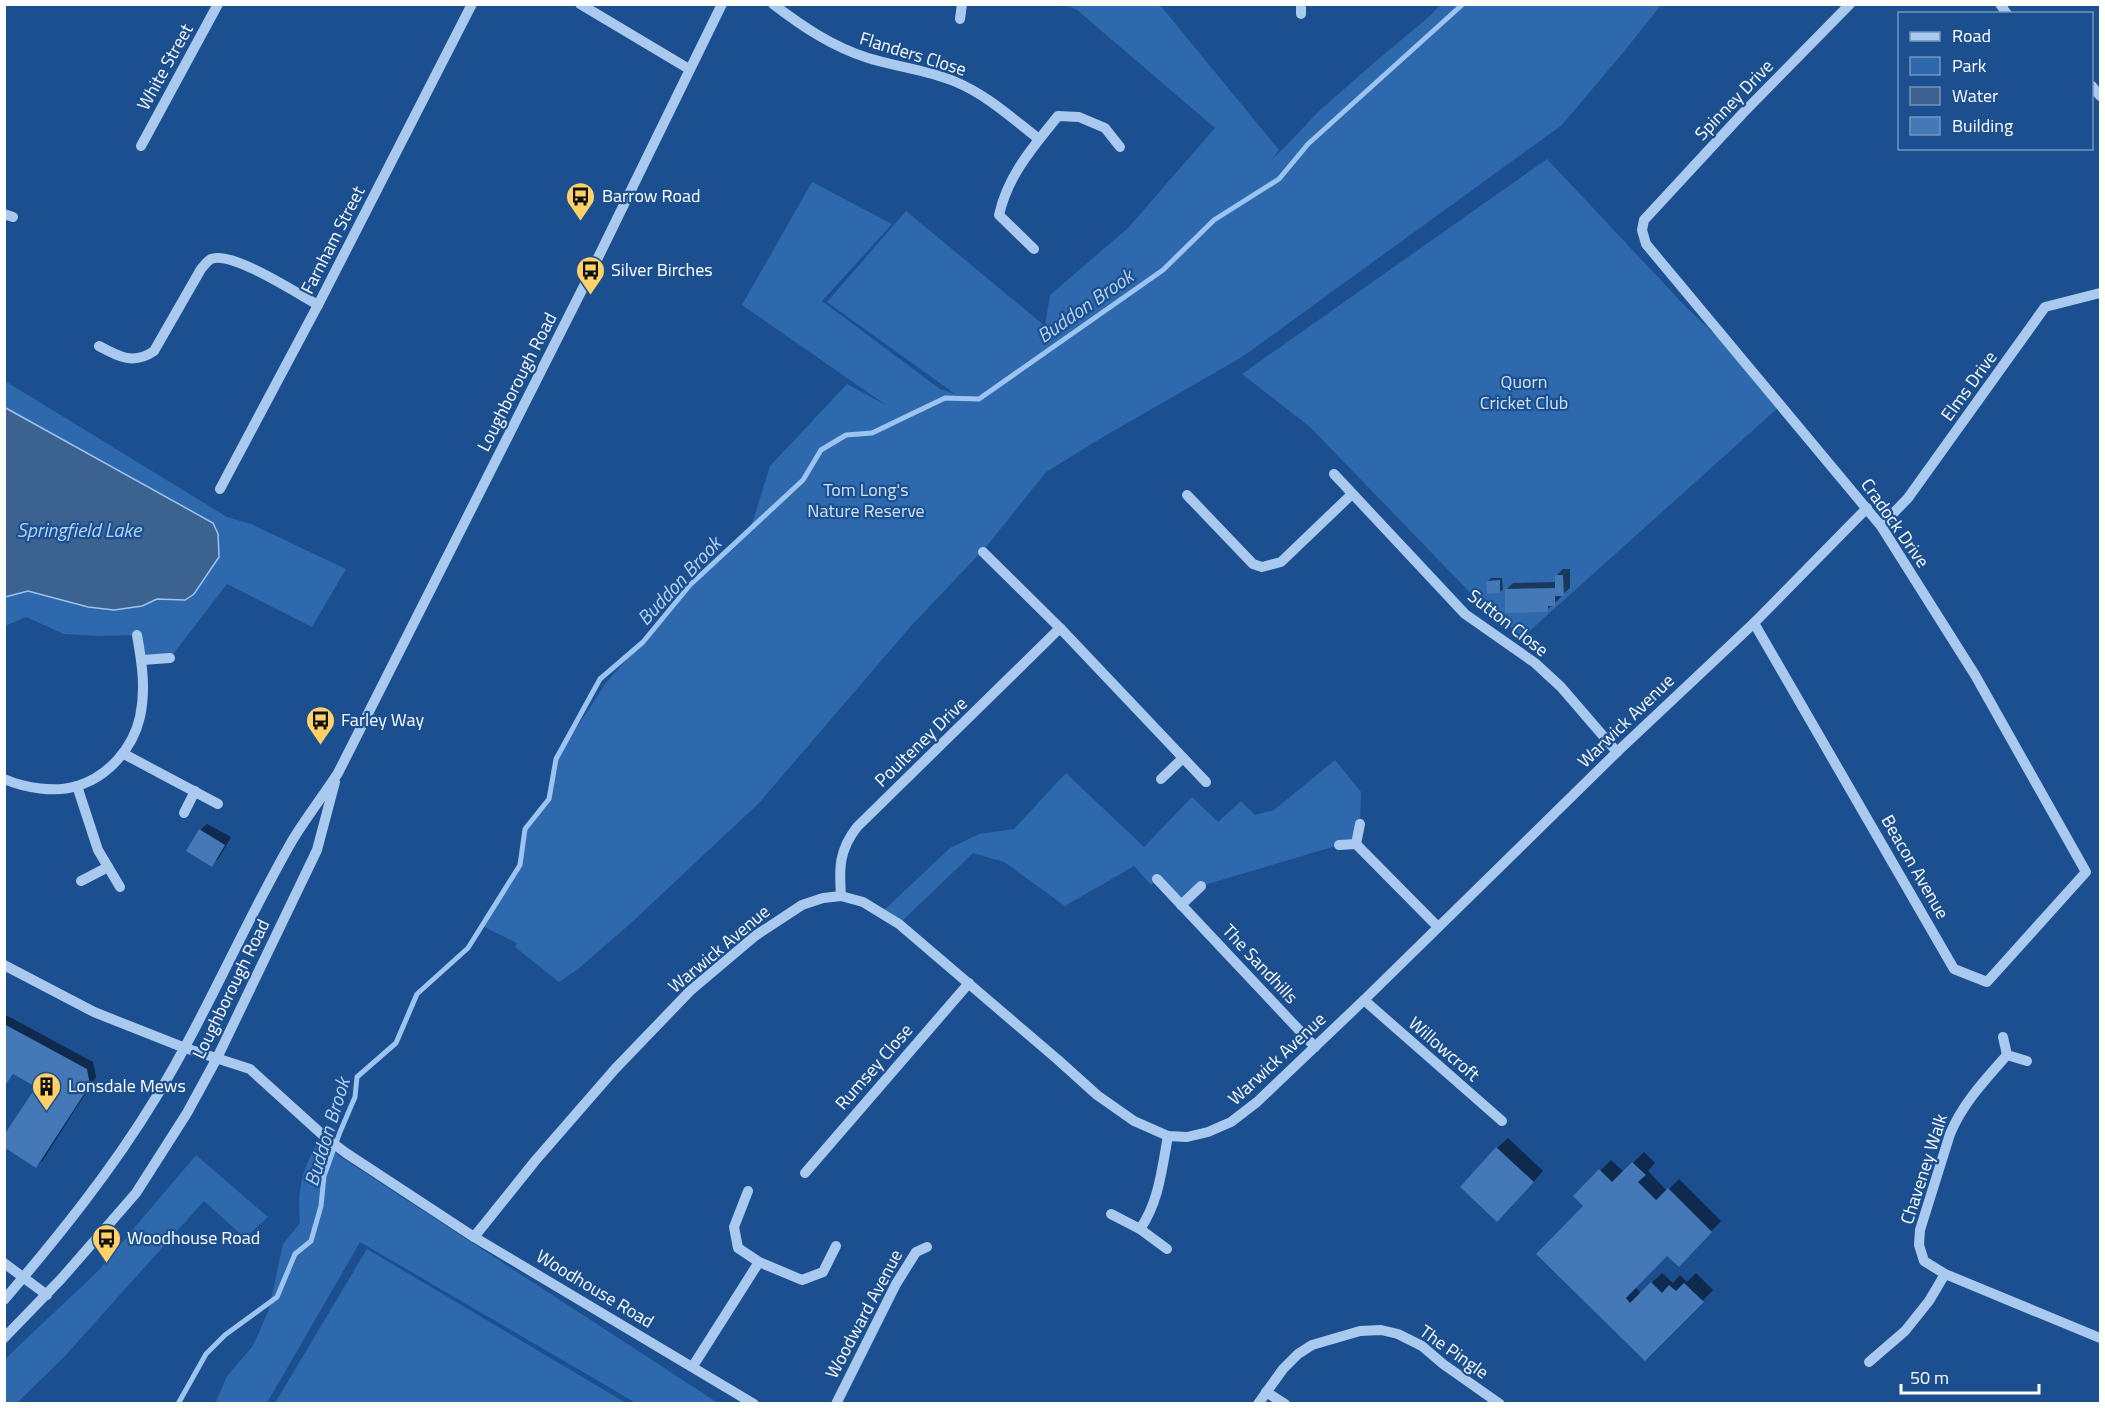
<svg xmlns="http://www.w3.org/2000/svg" width="2105" height="1408" font-family="'Titillium Web',sans-serif">
<style>
.green{fill:#2e69ad}
.water{fill:#3c6290;stroke:#9cc4f0;stroke-width:1.5}
.shadow{fill:#0007}
.lines{fill:none;stroke-linecap:round;stroke-linejoin:round}
.stream{stroke:#9cc4f0;stroke-width:5}
.building{fill:#4478b7}
.minor{stroke:#a9c9ee;stroke-width:10}
.labels{text-anchor:middle;stroke-width:4.5;stroke-linejoin:round;paint-order:stroke}
.street-label{font-size:18px;fill:#fff;stroke:#1b4f8f}
.poi-label{font-size:18px;fill:#fff;stroke:#1b4f8f;text-anchor:start}
.park-label{font-size:18px;fill:#cfe3fa;stroke:#1b4f8f}
.water-label{font-size:20px;font-style:italic;fill:#b5d3f5;stroke:#1b4f8f}
</style>
<rect width="100%" height="100%" fill="#1b4f8f"/>
<g class="green">
<polygon points="1067,5 1160,5 1279,150 1271,160 1287,145 1318,112 1376,61 1431,15 1440,5 1661,5 1626,49 1562,125 1242,357 1103,437 1046,472 986,547 911,626 759,803 631,923 578,969 559,982 515,947 517,943 482,926 515,874 525,829 549,799 556,759 606,683 696,580 750,530 770,466 847,384 886,405 742,305 812,182 892,224 822,301 940,389 955,394 827,302 906,211 1045,326 1050,295 1128,228 1215,128 1077,10"/>
<polygon points="1547,159 1687,308 1747,365 1780,406 1523,637 1487,610 1310,427 1242,374"/>
<polygon points="5,381 227,517 251,524 346,569 312,627 227,584 170,658 142,660 137,635 97,636 64,634 26,617 5,626"/>
<polygon points="1335,760 1361,792 1360,824 1356,844 1339,845 1201,886 1181,905 1157,879 1151,885 1134,866 1065,906 1004,862 973,853 899,924 881,913 950,848 979,834 1014,829 1066,773 1144,847 1192,797 1218,822 1241,801 1255,815 1274,810"/>
<path d="M320,1139L339,1156L718,1403H636L360,1242L267,1403L215,1404L227,1376L252,1347L257,1337L269,1309L283,1244L300,1223C297,1188 302,1169 320,1139Z"/>
<polygon points="196,1155 268,1217 245,1238 204,1201 65,1356 17,1403 5,1403 5,1359 97,1272"/>
<polygon points="367,1249 626,1403 275,1403"/>
</g>
<polygon class="water" points="4,407 213,523 218,534 219,557 194,594 185,600 157,599 142,606 114,610 88,607 28,591 5,597"/>
<g class="shadow">
<polygon points="1563,569 1570,569 1570,588 1563,594 1561,594 1561,597 1547,610 1506,590 1513,583 1556,582 1556,576"/>
<polygon points="1491,578 1502,578 1503,589 1500,592 1488,581"/>
<polygon points="207,824 231,837 219,858 212,865 200,830"/>
<polygon points="4,1014 93,1062 96,1077 43,1160 36,1166 38,1087 14,1073 6,1082 4,1081"/>
<polygon points="1508,1138 1543,1171 1508,1210 1497,1148"/>
<polygon points="1644,1152 1655,1163 1648,1171 1667,1191 1679,1179 1721,1221 1679,1265 1667,1254 1635,1287 1641,1293 1662,1273 1673,1283 1680,1275 1687,1282 1696,1273 1713,1290 1645,1359 1585,1206 1575,1196 1611,1160 1624,1172"/>
</g>
<g class="lines">
<polyline class="stream" points="178,1404 206,1354 225,1335 277,1297 295,1254 311,1241 321,1206 324,1176 340,1132 355,1097 357,1077 396,1043 417,994 468,948 520,865 525,829 549,799 556,759 600,679 643,642 690,585 803,480 821,450 846,435 872,433 945,398 979,399 1163,270 1214,220 1279,179 1308,144 1463,4"/>
</g>
<g class="building">
<polygon points="1555,575 1563,575 1564,596 1555,596 1555,606 1548,606 1548,612 1505,613 1505,589 1555,588"/>
<polygon points="1500,580 1500,593 1487,594 1486,581"/>
<polygon points="199,829 225,845 212,867 186,851"/>
<polygon points="4,1024 87,1069 90,1085 36,1168 4,1147 4,1135 36,1087 13,1074 6,1084 4,1083"/>
<polygon points="1496,1147 1534,1182 1497,1222 1460,1187"/>
<polygon points="1632,1162 1646,1175 1638,1182 1656,1200 1668,1188 1712,1232 1679,1267 1667,1256 1626,1298 1630,1303 1651,1282 1662,1293 1669,1285 1676,1291 1684,1283 1704,1302 1645,1361 1536,1254 1583,1206 1573,1196 1599,1169 1612,1182"/>
</g>
<g class="lines">
<g class="minor">
<polyline points="580,4 689,69"/>
<path d="M773,4C803,27 833,47 868,58C897,67 928,70 956,82C987,95 1013,119 1039,139"/>
<polyline points="1301,4 1301,14"/>
<polyline points="2000,4 2007,14"/>
<polyline points="960,19 962,4"/>
<polyline points="2092,86 2100,96"/>
<polyline points="141,146 218,4"/>
<polyline points="4,214 13,217"/>
<path d="M1034,249L999,215C1008,175 1033,147 1058,116L1079,117L1105,128L1120,147"/>
<path d="M99,346C119,357 134,365 154,351L201,269C204,266 207,261 211,259C231,250 298,294 318,305"/>
<polyline points="1334,474 1465,614 1535,663 1561,687 1617,752"/>
<polyline points="220,489 318,305 472,4"/>
<polyline points="1187,495 1253,564 1262,567 1281,562 1352,494"/>
<polyline points="1881,526 1908,498 2045,307 2100,293"/>
<polyline points="983,552 1060,628 1206,782"/>
<polyline points="1754,623 1954,969 1987,982 2086,872 1975,675 1881,526 1646,244 1642,230 1644,220 1743,113 1850,4"/>
<polyline points="142,660 170,658"/>
<polyline points="124,754 218,804"/>
<path d="M4,779C25,788 55,793 77,786C108,777 133,748 140,717C146,689 142,663 137,635"/>
<polyline points="1161,779 1183,758"/>
<polyline points="77,786 98,850 120,887"/>
<polyline points="184,813 195,791"/>
<polyline points="1356,844 1438,927"/>
<polyline points="1339,845 1356,844 1360,824"/>
<polyline points="1157,879 1315,1047"/>
<polyline points="81,881 108,867"/>
<path d="M841,896C839,868 839,850 857,827L1060,628"/>
<polyline points="1181,905 1201,886"/>
<polyline points="4,965 94,1012 185,1048 250,1069 326,1138 346,1153 474,1237 754,1404"/>
<polyline points="1364,1000 1502,1121"/>
<polyline points="2003,1037 2007,1055 2027,1061"/>
<path d="M2007,1055C1985,1080 1963,1103 1950,1134L1920,1230L1919,1245L1924,1261L1945,1274L2100,1338"/>
<polyline points="805,1173 969,983"/>
<polyline points="748,1191 734,1227 738,1248 759,1262 802,1280 823,1272 836,1246"/>
<polyline points="1111,1214 1140,1229 1167,1249"/>
<path d="M1140,1229C1159,1202 1162,1168 1168,1136"/>
<polyline points="474,1237 535,1161 615,1069 690,991 755,936 802,905 823,898 841,896 863,902 899,924 1057,1059 1097,1095 1134,1121 1168,1136 1187,1137 1208,1132 1231,1122 1257,1102 1364,1000 1617,752 1754,623 1867,508"/>
<polyline points="4,1263 47,1295"/>
<path d="M4,1300C58,1237 112,1170 155,1099C206,1016 243,926 292,841C306,818 323,796 338,773L590,274L722,4"/>
<polyline points="4,1338 62,1278 136,1193 187,1113 217,1058 317,850 335,782"/>
<polyline points="1869,1362 1905,1331 1929,1301 1945,1274"/>
<polyline points="693,1366 759,1262"/>
<polyline points="1266,1392 1285,1404"/>
<polyline points="836,1404 896,1284 916,1252 927,1247"/>
<polyline points="1258,1404 1283,1369 1298,1354 1312,1345 1360,1331 1381,1330 1398,1334 1422,1346 1443,1364 1500,1404"/>
</g>
</g>
<defs>
<symbol id="bus-pin" viewBox="-11 -11 22 30"><path d="M0 17L-7.5 6A9.5 9.5 0 1 1 7.5 6Z" fill="#ffd166" stroke="#1b4f8f"/><path d="M-5-6H5V4H4V6H2V4H-2V6H-4V4H-5ZM-3.5-4V0h7V-4ZM-3.5 1.2v1.5H-2V1.2ZM2 1.2v1.5H3.5V1.2Z" fill="#111"/></symbol>
<symbol id="building-pin" viewBox="-11 -11 22 30"><path d="M0 17L-7.5 6A9.5 9.5 0 1 1 7.5 6Z" fill="#ffd166" stroke="#1b4f8f"/><path d="M-4-6H4V6H1V3H-1V6H-4ZM-2.5-4.3h1.7v1.8h-1.7ZM.8-4.3h1.7v1.8H.8ZM-2.5-1h1.7V.8h-1.7ZM.8-1h1.7V.8H.8Z" fill="#111"/></symbol>
</defs>
<g fill-rule="evenodd">
<use href="#bus-pin" x="564" y="180" width="33" height="45"/>
<use href="#bus-pin" x="574" y="254" width="33" height="45"/>
<use href="#bus-pin" x="304" y="704" width="33" height="45"/>
<use href="#building-pin" x="30" y="1070" width="33" height="45"/>
<use href="#bus-pin" x="90" y="1222" width="33" height="45"/>
</g>
<g class="labels">
<g class="street-label">
<text transform="translate(913 54) rotate(17)" y="6">Flanders Close</text>
<text transform="translate(165 67) rotate(-61)" y="6">White Street</text>
<text transform="translate(1734 100) rotate(-46)" y="6">Spinney Drive</text>
<text transform="translate(333 240) rotate(-63)" y="6">Farnham Street</text>
<text transform="translate(517 382) rotate(-63)" y="6">Loughborough Road</text>
<text transform="translate(1969 386) rotate(-54)" y="6">Elms Drive</text>
<text transform="translate(1895 523) rotate(55)" y="6">Cradock Drive</text>
<text transform="translate(1508 623) rotate(38)" y="6">Sutton Close</text>
<text transform="translate(1626 721) rotate(-44)" y="6">Warwick Avenue</text>
<text transform="translate(921 742) rotate(-44)" y="6">Poulteney Drive</text>
<text transform="translate(1915 867) rotate(60)" y="6">Beacon Avenue</text>
<text transform="translate(719 949) rotate(-40)" y="6">Warwick Avenue</text>
<text transform="translate(1260 964) rotate(47)" y="6">The Sandhills</text>
<text transform="translate(231 989) rotate(-64)" y="6">Loughborough Road</text>
<text transform="translate(1444 1049) rotate(41)" y="6">Willowcroft</text>
<text transform="translate(1277 1059) rotate(-43)" y="6">Warwick Avenue</text>
<text transform="translate(874 1067) rotate(-49)" y="6">Rumsey Close</text>
<text transform="translate(1924 1169) rotate(-72)" y="6">Chaveney Walk</text>
<text transform="translate(595 1289) rotate(31)" y="6">Woodhouse Road</text>
<text transform="translate(864 1314) rotate(-62)" y="6">Woodward Avenue</text>
<text transform="translate(1454 1352) rotate(35)" y="6">The Pingle</text>
</g>
<g class="poi-label">
<text x="602" y="202">Barrow Road</text>
<text x="611" y="276">Silver Birches</text>
<text x="341" y="726">Farley Way</text>
<text x="68" y="1092">Lonsdale Mews</text>
<text x="127" y="1244">Woodhouse Road</text>
</g>
<g class="park-label">
<text x="1524" y="388">Quorn<tspan x="1524" dy="21">Cricket Club</tspan></text>
<text x="866" y="496">Tom Long's<tspan x="866" dy="21">Nature Reserve</tspan></text>
</g>
<g class="water-label">
<text transform="translate(1085 306) rotate(-35)" y="7">Buddon Brook</text>
<text x="79" y="537">Springfield Lake</text>
<text transform="translate(679 581) rotate(-47)" y="7">Buddon Brook</text>
<text transform="translate(327 1132) rotate(-73)" y="7">Buddon Brook</text>
</g>
</g>
<rect width="2105" height="1408" fill="none" stroke="#ffffff" stroke-width="12"/>
<rect x="1898" y="12" width="195" height="138" fill="#1b4f8f" stroke="#7695bc" stroke-width="1.5"/>
<rect x="1910" y="32" width="30" height="9" fill="#a9c9ee" stroke="#7695bc" stroke-width="1.5"/>
<text x="1952" y="42" font-size="18" fill="#ffffff">Road</text>
<rect x="1910" y="57" width="30" height="18" fill="#2e69ad" stroke="#7695bc" stroke-width="1.5"/>
<text x="1952" y="72" font-size="18" fill="#ffffff">Park</text>
<rect x="1910" y="87" width="30" height="18" fill="#3c6290" stroke="#7695bc" stroke-width="1.5"/>
<text x="1952" y="102" font-size="18" fill="#ffffff">Water</text>
<rect x="1910" y="117" width="30" height="18" fill="#4478b7" stroke="#7695bc" stroke-width="1.5"/>
<text x="1952" y="132" font-size="18" fill="#ffffff">Building</text>
<path d="M1901 1384v9h138v-9" fill="none" stroke="#ffffff" stroke-width="3"/>
<text x="1910" y="1384" font-size="18" fill="#ffffff" stroke="#1b4f8f" stroke-width="4.5" paint-order="stroke">50 m</text>
</svg>
